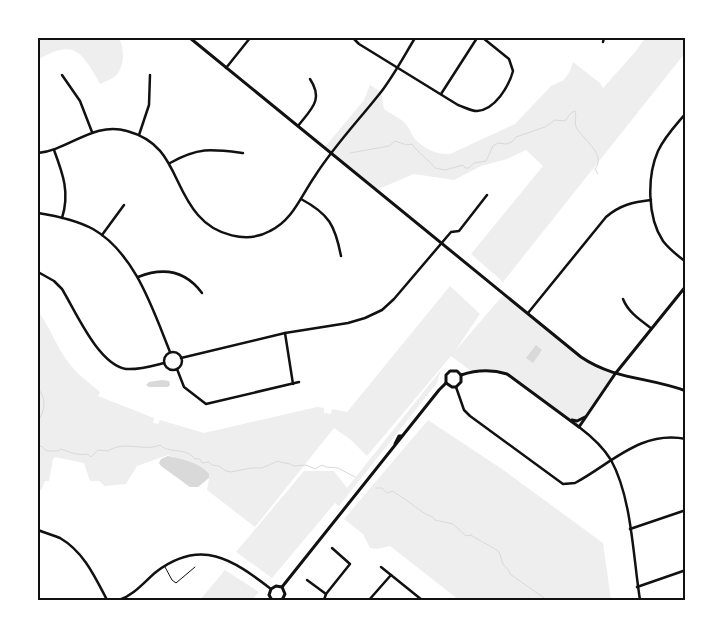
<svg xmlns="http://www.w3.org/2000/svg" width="723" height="638" font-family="'Crimson Pro',serif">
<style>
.green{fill:#eee}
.water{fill:#d9d9d9}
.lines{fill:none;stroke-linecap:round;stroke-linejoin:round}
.stream{stroke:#d9d9d9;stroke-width:1}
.service{stroke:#111;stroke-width:1}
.minor{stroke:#111;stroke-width:2.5}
.tertiary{stroke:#111;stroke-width:3}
.neatline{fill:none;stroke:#111;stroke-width:2}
</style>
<rect width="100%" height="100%" fill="#fff"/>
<g class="green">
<path d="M38,38H119C124,48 125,63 118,73C114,79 106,81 100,84C82,52 74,38 38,60Z"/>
<path d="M645,38H685V53L503,282L471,254L543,166L526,150L507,159L481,166L454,180L414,174L376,190L324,148L364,100L370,85L381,92L384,109C391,114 398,117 404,122C409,127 411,134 415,139C424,149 437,155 450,154L515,124L551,86L564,80L570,71L573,62L600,83L603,88L636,51Z"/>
<path d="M450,286L480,314L455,351L504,294L581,357L615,374L579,427L515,379L497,371H471L451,356L367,456L351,440L334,428L255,527L207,490L209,479L205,471L168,455L137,466L126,484L105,486L99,481H90L84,463L55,457L53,459L49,481H45L41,490H38V311C50,327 56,346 68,362C77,374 88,382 100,392L98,396L154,418L153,423L158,424L160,420L204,433L317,407L324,408V413L331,414L332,409L347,412Z"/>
<polygon points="441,370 437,383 339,506 335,503 272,578 236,552 304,471 334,471 347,488"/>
<polygon points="428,420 502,469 603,543 611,600 459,600 390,546 377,549 370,548 363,534 344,519"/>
<polygon points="225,570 259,592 252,600 200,600"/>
</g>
<g class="water">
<polygon points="536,345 542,350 533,363 526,358"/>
<polygon points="162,380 169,381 170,385 168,387 149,387 146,385 149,382"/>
<path d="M168,456C181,459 201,463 209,474V478L198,487H190L161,466L159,463L161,459Z"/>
</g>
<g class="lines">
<g class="stream">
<path d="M350,153L389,146L395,141L407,145L412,144C419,154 428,159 435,168L445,170L463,165L465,168H469L474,163L486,161L493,146L498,143L506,144L512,142L516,137L545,127L555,120L565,121L571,113L575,111C577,117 574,122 576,127C582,139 607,154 595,169L598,174"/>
<path d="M38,389C47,398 45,411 38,421"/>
<path d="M38,448L41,446L47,451H58L61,449C69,452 79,456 88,454L91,457L98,450L108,451C124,440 144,452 160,445C163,447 165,449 167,449C177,452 187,449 195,459H200L202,463L209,462L212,465L219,466L226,471L231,472L251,468H262L278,461C284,464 288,462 294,466L306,465L315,469L322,465L326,467L338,468L355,477"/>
<path d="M376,488H382L387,493L393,491C397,495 401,496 406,500C415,506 423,514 433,517L435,520L453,524L466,536L471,535C475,538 498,550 499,552C501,556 501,560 503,564C506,568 509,569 510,574L547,600"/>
</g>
<polyline class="service" points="165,567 172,580 176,583 195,567"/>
<g class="minor">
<path d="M353,38L359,44L458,105C464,107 471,111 477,111C495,110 509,86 513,71L509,59L483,38"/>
<polyline points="603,42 604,38"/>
<polyline points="226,68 250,38"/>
<polyline points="62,75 80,101 92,132"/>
<polyline points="441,94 477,38"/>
<path d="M686,113C676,125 665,136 658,151C647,176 647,217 663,241C669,249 678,256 686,262"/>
<path d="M298,126C311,109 324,100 310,79"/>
<polyline points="139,135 149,105 150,75"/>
<path d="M54,150C63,174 70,193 62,218"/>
<path d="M38,153C69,150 94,121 127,131C175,144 171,184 198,215C215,235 247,244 270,231C293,220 301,196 315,176C334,146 359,120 381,92C394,75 404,56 415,38"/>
<path d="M170,163C199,147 211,149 243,153"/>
<path d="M301,199C329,214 335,225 341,256"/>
<path d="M38,213C57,216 76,220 93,229C135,253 153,310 170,352"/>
<polyline points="102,235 124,205"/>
<path d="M38,272L54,281L62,289C76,312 98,364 126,369C139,370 152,366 164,363"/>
<path d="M138,277C163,267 185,270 202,293"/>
<path d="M623,299C628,312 640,320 651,328"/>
<path d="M528,313L606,217C620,205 633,202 651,200"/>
<polyline points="285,333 293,384"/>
<circle cx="173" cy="361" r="9"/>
<polyline points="181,358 285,333 348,323 365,318 382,310 394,299 451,232 459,231 487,195"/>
<polyline points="177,369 184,387 206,404 299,382"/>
<path d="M456,387L464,410L470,416L563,484L575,483C612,463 641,430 686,439"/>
<path d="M579,427C591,436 603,447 611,460C632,498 633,557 640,600"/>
<polyline points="630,529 686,510"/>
<path d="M38,530C45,533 53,535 60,538C84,552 95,577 107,600"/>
<polyline points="381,567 391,575"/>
<polyline points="307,580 326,594"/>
<polyline points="637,587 686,570"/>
<path d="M119,600C134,595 144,582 156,572C201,538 232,559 271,589"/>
<polyline points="324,600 326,594 350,564 332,548"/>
<polyline points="369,600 391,575 422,600"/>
</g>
<g class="tertiary">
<path d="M190,38L581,357C615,380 649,377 686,391"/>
<path d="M461,375C476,370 491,369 507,374L579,427L615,374L686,286"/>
<polyline points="446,383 446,375 450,371 457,371 461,375"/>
<polyline points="446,383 452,387 456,387 461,382 461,375"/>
<polyline points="572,420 577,421 585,417"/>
<polyline points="395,444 399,436 402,436"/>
<polyline points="282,587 439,390 446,383"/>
<polyline points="282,587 285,594 282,600"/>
<polyline points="272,600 269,595 271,589 276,586 282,587"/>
</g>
</g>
<rect width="723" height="638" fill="none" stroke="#ffffff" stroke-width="78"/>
<rect x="39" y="39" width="645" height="560" class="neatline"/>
</svg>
